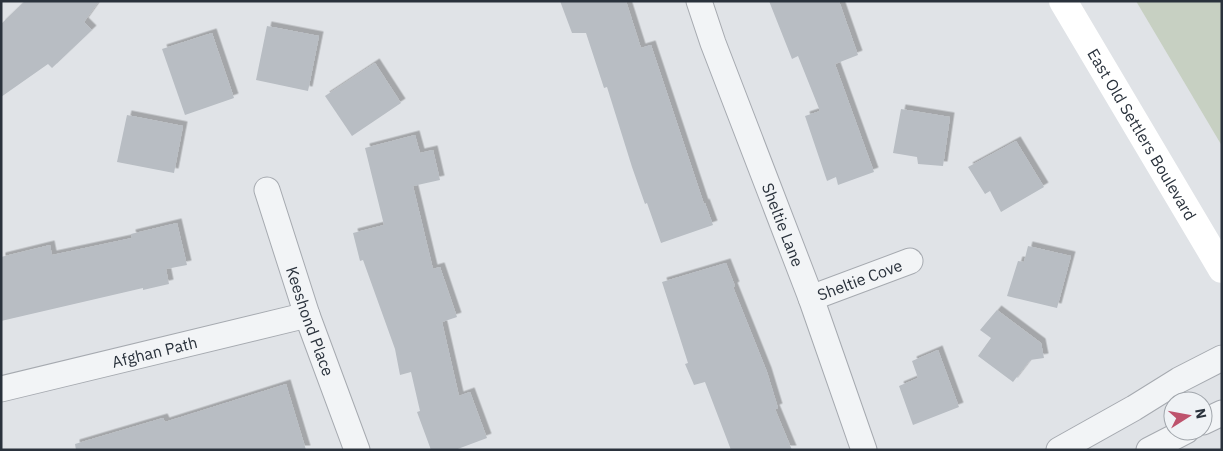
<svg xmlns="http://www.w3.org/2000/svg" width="1223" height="451" font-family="'IBM Plex Sans',sans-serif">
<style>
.green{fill:#c7d0c2}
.building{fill:#b8bdc3;filter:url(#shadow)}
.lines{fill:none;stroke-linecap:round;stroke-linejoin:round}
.street-casing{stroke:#a6aab0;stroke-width:27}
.street{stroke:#f2f4f6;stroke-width:25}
.secondary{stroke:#fff;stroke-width:28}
.labels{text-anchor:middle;stroke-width:5;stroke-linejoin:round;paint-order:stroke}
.street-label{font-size:16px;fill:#2a323c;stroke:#eff2f5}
</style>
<defs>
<filter id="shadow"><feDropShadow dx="4.5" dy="-4.5" stdDeviation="0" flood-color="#0004"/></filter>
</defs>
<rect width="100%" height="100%" fill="#e0e3e7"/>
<polygon class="green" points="1136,1 1222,1 1222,146"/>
<g class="building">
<polygon points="25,1 99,1 84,22 92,30 52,68 48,64 1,97 1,24"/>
<polygon points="560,1 626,1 641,48 651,45 704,204 705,203 713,225 661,243 647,203 645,204 632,167 607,87 604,88 586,33 572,33"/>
<polygon points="769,1 839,1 858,55 835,64 874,172 838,185 836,177 827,181 805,116 820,111 798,56 792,59"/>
<polygon points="267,26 319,36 308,91 256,80"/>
<polygon points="212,33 234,98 185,115 162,49"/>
<polygon points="375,63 401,103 352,136 325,96"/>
<polygon points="901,109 950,117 943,166 918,164 917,157 893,153"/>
<polygon points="127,115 183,126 174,173 117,162"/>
<polygon points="415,135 420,153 433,150 440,180 413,186 433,269 440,267 457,317 442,322 459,396 470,392 487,438 455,450 431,450 417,412 420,411 411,372 400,375 395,349 363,260 360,261 353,233 384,225 365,148"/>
<polygon points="1016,141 1044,187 1001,212 990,191 985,194 968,167"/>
<polygon points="177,223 187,265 166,269 169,284 143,290 143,288 1,321 1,257 50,245 52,255 132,238 131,234"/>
<polygon points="1028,246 1071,256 1057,308 1007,296 1018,261 1024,262"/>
<polygon points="726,263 735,286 733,287 767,372 778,408 775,409 792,450 731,450 705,382 694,385 685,364 688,363 662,282"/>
<polygon points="997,310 1041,343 1044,358 1030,360 1013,382 978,356 991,338 980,330"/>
<polygon points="938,350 959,407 913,425 899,386 918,378 912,361"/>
<polygon points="286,384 306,450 76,450 75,444 163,418 165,422"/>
</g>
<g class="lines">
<defs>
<g id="street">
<path id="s1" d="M699,1L713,43L811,298L864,450"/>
<path id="s2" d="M267,190L307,315L357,450"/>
<path id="s3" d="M811,298L910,261"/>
<path id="s4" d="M1,389L307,315"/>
<polyline points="1203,422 1222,413"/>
<polyline points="1059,450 1134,408 1179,380 1222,358"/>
<polyline points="1149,450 1186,431"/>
</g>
</defs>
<use href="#street" class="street-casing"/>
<use href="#street" class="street"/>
<path class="secondary" id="s5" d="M1063,1L1222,269"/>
</g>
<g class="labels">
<g class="street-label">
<text dy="6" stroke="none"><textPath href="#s5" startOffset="155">East Old Settlers Boulevard</textPath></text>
<text dy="6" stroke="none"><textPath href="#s1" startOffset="239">Sheltie Lane</textPath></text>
<text dy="6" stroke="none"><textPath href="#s3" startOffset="52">Sheltie Cove</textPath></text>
<text dy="6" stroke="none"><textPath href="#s2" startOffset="138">Keeshond Place</textPath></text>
<text dy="6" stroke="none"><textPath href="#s4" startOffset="158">Afghan Path</textPath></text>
</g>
</g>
<rect width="1223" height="451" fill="none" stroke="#2a323c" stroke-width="5"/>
<g transform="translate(1188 416) rotate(79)"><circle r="24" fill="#eff2f5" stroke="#a0a5ab"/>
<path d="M0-4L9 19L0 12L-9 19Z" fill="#be536d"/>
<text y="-8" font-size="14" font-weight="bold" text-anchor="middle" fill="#2a323c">N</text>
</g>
</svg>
